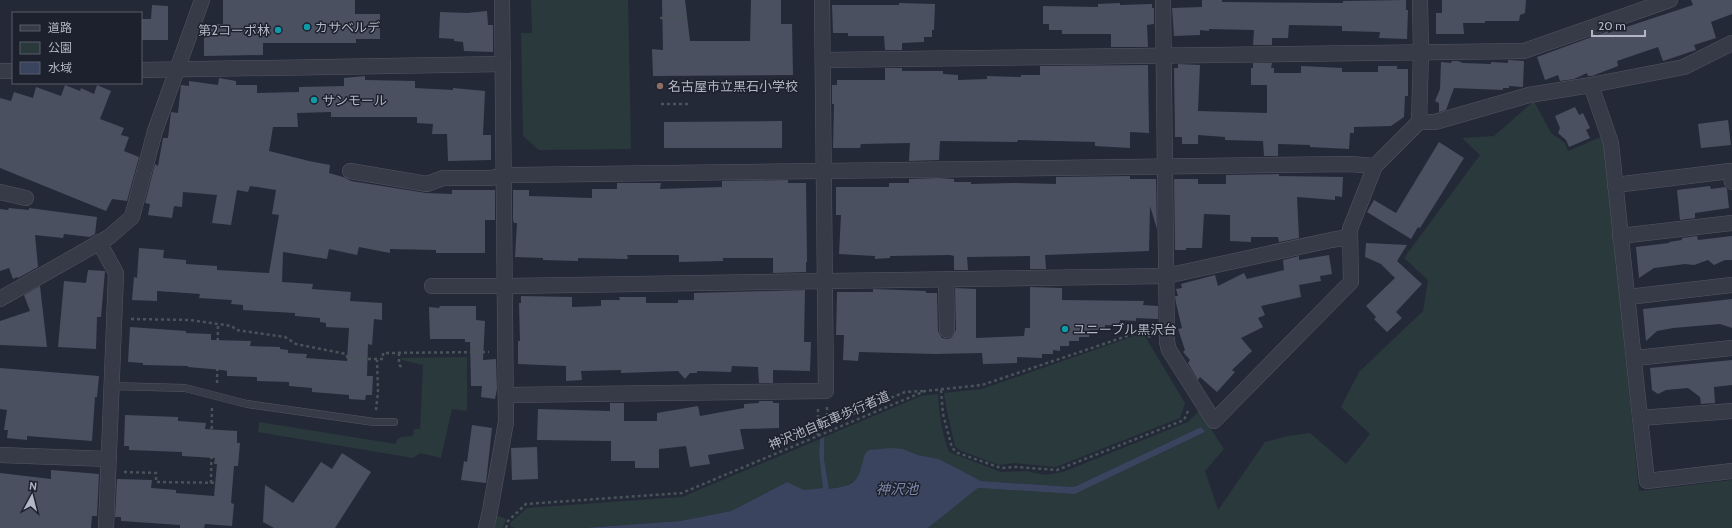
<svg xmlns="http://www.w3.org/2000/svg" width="1732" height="528" font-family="Cabin,'Noto Sans JP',sans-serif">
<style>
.green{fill:#2a393c}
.water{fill:#3b445e}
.building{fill:#4b5061}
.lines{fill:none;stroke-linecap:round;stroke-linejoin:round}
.lane-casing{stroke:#535663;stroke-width:8}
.street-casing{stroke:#535663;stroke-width:16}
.path{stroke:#48545a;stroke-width:2.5;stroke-dasharray:3 3;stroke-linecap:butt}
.lane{stroke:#373b48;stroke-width:7}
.street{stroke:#373b48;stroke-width:15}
.culture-dot{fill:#0f9aa8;stroke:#1d212d;stroke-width:1.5}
.education-dot{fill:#8d6e63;stroke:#1d212d;stroke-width:1.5}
.labels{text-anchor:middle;stroke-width:3;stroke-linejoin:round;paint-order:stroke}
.poi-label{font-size:13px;fill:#b3b6c4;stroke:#1d212d;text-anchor:start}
.street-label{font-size:13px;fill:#b3b6c4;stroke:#1d212d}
.water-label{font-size:14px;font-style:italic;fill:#7d88a9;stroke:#1d212d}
</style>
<rect width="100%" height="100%" fill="#242937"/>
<g class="green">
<polygon points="531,0 628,0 631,149 539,150 523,136 521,33 532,33"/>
<path d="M1534,101L1551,133L1565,143L1568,151L1601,137L1604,146L1639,491L1732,480V528H928L978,488L1075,494L1205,432L1201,427L1074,487L981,481L939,459L918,455L903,449L860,474C853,486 842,487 829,489L824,459V437L921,396L938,394C939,414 942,433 949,452L1001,472L1026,471L1045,475L1063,472L1188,422L1199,411L1224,449L1205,471L1218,510L1265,442L1288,436L1310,433L1346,464L1370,434L1341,407L1359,372L1423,311L1428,280L1404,258L1480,155L1462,138L1494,136Z"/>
<polygon points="1143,333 1185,403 1180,418 1056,467 1014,463 999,465 959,450 955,446 947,411 944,393 982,389"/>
<polygon points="467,357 467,411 452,409 441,458 420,453 413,458 258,432 259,422 396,444 397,440 401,437 413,436 414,429 420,429 423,365 402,360 401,358"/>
<polygon points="820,439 819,454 824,488 804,490 787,482 731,511 680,521 583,528 515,528 510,526 511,522 527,508 682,497"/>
<polygon points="496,515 506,519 503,528 494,528"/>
</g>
<path class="water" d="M1201,427L1205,432L1075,494L978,488L928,528H583L680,521L731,511L787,482L804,490L823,488L819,454L820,439L824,437V459L829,489C853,485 857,485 863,461C864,456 865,453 869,450L891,448L903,449L918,455L939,459L981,481L1074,487Z"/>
<g class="building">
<polygon points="223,0 355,0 355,14 380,14 380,39 356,39 356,43 263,43 263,55 204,56 204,24 223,24"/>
<polygon points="662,0 685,0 690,41 750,41 751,0 781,0 781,24 792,24 793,75 653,76 652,49 663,50"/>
<polygon points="1202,0 1222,0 1222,2 1343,3 1343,1 1406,0 1406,10 1408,10 1407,39 1379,38 1380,32 1342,31 1342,26 1289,25 1288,38 1272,38 1272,45 1253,45 1254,30 1209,29 1209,31 1200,30 1200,35 1174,36 1172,8 1202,7"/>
<polygon points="1442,0 1526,0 1525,13 1520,15 1519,21 1485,21 1485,23 1463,23 1464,34 1436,34 1436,13 1442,13"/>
<polygon points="1691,0 1732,0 1732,14 1711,22 1716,38 1694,45 1696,50 1663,61 1658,47 1617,61 1618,66 1592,76 1588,76 1587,73 1574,79 1560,81 1558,75 1545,80 1537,57 1608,31 1608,33 1693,5"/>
<polygon points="899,3 935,4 934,30 932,30 932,37 924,37 924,42 902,43 902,50 885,50 884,36 848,36 848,33 833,33 832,5 899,5"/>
<polygon points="1120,3 1120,5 1152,4 1152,8 1154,8 1154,24 1147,25 1148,47 1111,47 1111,34 1062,34 1062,30 1049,30 1049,24 1043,24 1043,6 1098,7 1098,4"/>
<polygon points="152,5 168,6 168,40 141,40 141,19 151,19"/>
<polygon points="487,11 488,25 493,25 493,52 464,51 463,42 454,41 454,39 439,38 440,12 467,13"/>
<polygon points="1508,60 1524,61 1523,87 1509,86 1509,88 1503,88 1503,90 1454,88 1446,110 1439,112 1439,103 1435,101 1440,89 1441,62 1451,63 1452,61 1458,61 1463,63 1491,64 1491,62 1508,63"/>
<polygon points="1253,63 1272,63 1271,68 1274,68 1274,73 1301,73 1301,66 1342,68 1342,72 1378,72 1378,66 1397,66 1397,69 1408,69 1408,96 1405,96 1404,117 1391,126 1354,127 1354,133 1350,133 1349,149 1310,147 1310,145 1278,144 1278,156 1264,156 1263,141 1225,140 1225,137 1198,135 1198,144 1182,144 1182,137 1175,137 1174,68 1178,68 1178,64 1200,65 1198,111 1267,113 1267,85 1251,85 1251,68 1253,68"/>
<polygon points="1148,65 1149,133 1130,132 1130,148 1095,146 1095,142 1018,140 1017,142 940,141 939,160 909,161 910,143 861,144 860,148 833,148 834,104 832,104 832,85 837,85 837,80 885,80 885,68 902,68 902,71 943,71 943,74 958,75 958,80 987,79 987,76 1021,77 1021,75 1040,75 1040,66"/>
<polygon points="365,76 365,80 415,81 415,88 453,90 453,88 485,91 483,135 491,135 491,160 448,161 447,134 432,134 433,124 417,123 417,117 331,117 331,112 297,113 298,127 273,127 269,151 309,161 330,165 329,173 343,177 351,181 426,193 452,194 452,190 495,190 495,220 485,220 485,253 436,253 436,250 390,249 390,253 359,247 357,255 329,249 327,259 283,252 282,282 313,284 312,289 351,292 350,301 382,303 382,320 374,319 372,345 368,344 367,376 373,376 372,395 366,395 365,400 349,399 349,395 312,392 312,388 289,386 289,382 257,381 257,377 227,376 227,371 222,370 188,367 188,366 143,365 143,363 128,362 130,327 186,331 186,333 211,334 211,340 251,341 250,346 280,347 280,349 288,350 288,353 307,354 306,358 347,361 349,328 326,327 326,323 320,322 320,318 295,316 295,313 243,310 243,305 231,304 232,300 199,298 200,294 157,291 157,301 132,300 134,277 137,278 139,248 164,250 163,258 186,260 186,264 217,266 217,270 269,273 279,215 272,214 276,190 250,186 248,192 237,190 231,225 212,223 217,195 183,192 182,207 174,206 172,218 148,215 150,204 145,203 155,164 158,166 163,138 168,138 171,112 178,113 181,85 189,86 189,81 218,85 219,78 236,81 236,85 257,85 257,93 299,92 299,87 344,86 344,78"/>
<polygon points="65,85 80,91 81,88 94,94 97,85 111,91 100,119 124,128 121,135 129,137 124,151 139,157 127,201 112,199 106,211 0,168 0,98 11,101 14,92 33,98 36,87 61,96"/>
<polygon points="1575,107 1579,115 1583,113 1590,128 1586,130 1590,138 1569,147 1566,140 1558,133 1560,128 1555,116"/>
<polygon points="1728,120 1731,145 1701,148 1698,124"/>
<polygon points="782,121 782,148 664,148 664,122"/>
<polygon points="1439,142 1464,158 1420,228 1418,227 1411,239 1367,212 1374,200 1396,213"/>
<polygon points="1279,174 1279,176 1343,177 1342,197 1335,196 1335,200 1297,197 1299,238 1279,242 1278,237 1251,237 1251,242 1230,241 1230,215 1204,214 1202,248 1186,248 1186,250 1175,250 1174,179 1198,179 1198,184 1226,184 1226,175"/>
<polygon points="1130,176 1130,179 1156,179 1157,229 1150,206 1149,251 1045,255 1046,269 1030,269 1030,256 967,257 968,270 954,270 954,256 950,255 890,256 890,258 875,259 875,256 839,254 841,215 836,215 836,187 889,187 889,183 909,183 909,179 938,178 954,179 954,182 971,182 971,184 1013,183 1056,184 1056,177"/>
<polygon points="788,180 788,183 806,183 807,262 806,262 806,272 773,273 773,258 723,258 723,261 679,262 679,255 627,255 628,259 578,258 578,261 543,260 543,258 515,257 517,223 514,223 513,220 513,190 529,190 529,196 592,198 592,189 617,189 617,183 661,183 660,189 722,187 722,181"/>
<polygon points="1710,186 1711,189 1725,187 1727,189 1729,208 1695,213 1695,218 1680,220 1677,190"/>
<polygon points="9,208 29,210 29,208 97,217 95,234 90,237 64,234 63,238 35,235 38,267 18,278 17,277 13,279 9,268 0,271 0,209 8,210"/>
<polygon points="1697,236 1698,240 1732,236 1732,260 1725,260 1714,265 1708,260 1694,265 1685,264 1654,268 1639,278 1636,247 1669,243 1669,242 1682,240 1682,238"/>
<polygon points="1366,243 1407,245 1397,261 1422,284 1396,312 1402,318 1387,332 1374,319 1376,317 1366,306 1395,278 1381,264 1365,257"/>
<polygon points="1329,255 1332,274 1320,276 1321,281 1299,285 1301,297 1261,306 1265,315 1258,318 1263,327 1241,338 1252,351 1232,370 1235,372 1217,392 1200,377 1198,380 1188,363 1190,360 1183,352 1185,350 1178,329 1182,328 1176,303 1175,296 1178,296 1176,289 1182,288 1181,284 1215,275 1218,286 1244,273 1247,279 1284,270 1283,260 1299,256 1299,260"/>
<polygon points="88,270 105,271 101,317 97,317 96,349 58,347 64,281 86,283"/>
<polygon points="40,286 47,347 0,345 0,321 30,311 24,295"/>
<polygon points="1030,287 1062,288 1062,300 1144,301 1143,305 1158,306 1158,319 1136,318 1136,321 1120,320 1120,326 1105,325 1105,330 1090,330 1089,337 1079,337 1079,341 1069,341 1069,346 1060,346 1060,351 1053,350 1053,354 1042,354 1042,358 1017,357 1017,363 983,364 982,353 935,354 859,352 858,361 843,360 844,335 836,335 837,292 873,292 873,289 926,291 926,293 937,293 938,331 942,338 948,339 952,337 956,330 955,288 976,289 976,338 1024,336 1025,328 1030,328"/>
<polygon points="805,290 804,342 811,342 810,371 773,370 773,383 759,383 758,367 732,366 731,372 697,371 697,373 690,373 685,379 678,371 621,373 621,370 581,371 582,380 566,381 566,366 518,364 518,341 520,341 519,303 521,303 521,296 572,297 572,307 601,306 601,300 620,300 619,297 646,297 646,303 678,303 678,300 694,300 694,293"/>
<polygon points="1732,299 1732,328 1720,324 1673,328 1657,331 1646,341 1643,309"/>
<polygon points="440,306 476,306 476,320 485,321 483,360 496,359 497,389 495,399 481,397 482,386 471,386 470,342 465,342 465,339 430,339 429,307 439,308"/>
<polygon points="1732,360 1732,385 1714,387 1715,403 1701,404 1700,397 1688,388 1666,390 1658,394 1652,390 1650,368"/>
<polygon points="0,368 99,376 97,397 95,397 92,441 27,436 27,440 7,438 8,430 4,430 7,410 0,409"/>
<polygon points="759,401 773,401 773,403 779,403 779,428 740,429 744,449 708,455 710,464 690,467 686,446 659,449 659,468 635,468 635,461 611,461 611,441 537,440 538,409 610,411 610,403 624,403 624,421 657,421 657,413 698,406 700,416 744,408 744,404 759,403"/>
<polygon points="125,415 178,417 178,421 206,423 205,429 237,431 237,443 240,443 238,466 234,466 231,503 234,504 232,526 205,524 204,528 180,528 180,525 121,521 121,517 115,517 117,479 152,480 151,488 176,490 176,493 214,496 217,464 214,464 215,458 182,456 182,452 129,450 129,446 124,446"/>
<polygon points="472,425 492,428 486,483 461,480 464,461 467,462"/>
<polygon points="537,447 538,479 512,480 511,448"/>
<polygon points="342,453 371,472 335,528 274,528 263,522 265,485 293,503 321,462 332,469"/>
<polygon points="51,470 99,474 97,516 92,516 91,528 0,528 0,473 51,479"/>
</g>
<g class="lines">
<defs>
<polyline id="lane" points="111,386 185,388 247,404 374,422 394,422"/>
<g id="street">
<polyline points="1163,0 1167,342 1169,350 1214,421 1351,282 1350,229 1375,166 1419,122 1421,53 1420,0"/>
<polyline points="823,60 1524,51 1670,0"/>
<polyline points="141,70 503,64"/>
<polyline points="0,71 13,71"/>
<polyline points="1591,85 1611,143 1640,418 1732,411"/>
<polyline points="1419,122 1435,122 1529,95 1591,85 1684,67 1732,43"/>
<polyline points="350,171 427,184 443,178 491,178 504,175 516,175 1350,164 1375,166"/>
<polyline points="1615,185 1730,171 1732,182"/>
<polyline points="0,192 26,198"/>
<polyline points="1620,236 1732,223"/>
<polyline points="99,242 116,273 106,528"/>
<polyline points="946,279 947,330"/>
<polyline points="432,286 505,286 1166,276 1331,240 1350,237"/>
<polyline points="1628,297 1732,285"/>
<polyline points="0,299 109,237 132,217 155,131 202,0"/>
<polyline points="1635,358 1732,348"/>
<polyline points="507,395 826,391 822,0"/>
<polyline points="1640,418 1647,481 1732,471"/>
<polyline points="0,455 109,459"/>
<polyline points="486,528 490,511 506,422 502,0"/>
</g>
</defs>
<use href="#lane" class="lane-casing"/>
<use href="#street" class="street-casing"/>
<g class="path">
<polyline points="660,18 687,18"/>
<polyline points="661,104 689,104"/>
<polyline points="131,319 190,320 232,326 236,330 285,337 296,344 346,354 348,359 383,359 383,353 489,352"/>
<polyline points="1145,330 1150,338"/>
<polyline points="399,353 399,365 403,368"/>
<polyline points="217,383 218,324"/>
<polyline points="941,390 943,414 952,448 958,453 1001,468 1016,467 1057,470 1184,420 1188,411"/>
<polyline points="827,407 827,422 838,420 905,392 923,391"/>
<polyline points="376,410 378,392 377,360"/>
<polyline points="818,436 818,406"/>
<polyline points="124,472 156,473 156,482 230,483"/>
<polyline points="211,483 212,408"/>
<polyline points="506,528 508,521 526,504 682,493 925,391 982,385 1151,328"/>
</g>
<use href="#lane" class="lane"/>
<use href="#street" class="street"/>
</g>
<g class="culture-dot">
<circle cx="307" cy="27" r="4"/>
<circle cx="278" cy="30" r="4"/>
<circle cx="314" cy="100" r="4"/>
<circle cx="1065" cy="329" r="4"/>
</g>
<circle class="education-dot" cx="660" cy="86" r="4"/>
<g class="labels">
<g class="poi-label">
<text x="315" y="32">カサベルデ</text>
<text x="270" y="35" text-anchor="end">第2コーポ林</text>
<text x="668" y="91">名古屋市立黒石小学校</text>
<text x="322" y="105">サンモール</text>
<text x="1073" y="334">ユニーブル黒沢台</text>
</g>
<g class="street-label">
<text transform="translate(829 420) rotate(-23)" y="5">神沢池自転車歩行者道</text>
</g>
<g class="water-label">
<text x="897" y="494">神沢池</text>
</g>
</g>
<rect x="12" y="12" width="130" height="72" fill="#1d212d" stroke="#595d69"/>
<rect x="20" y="25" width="20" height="6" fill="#373b48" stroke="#595d69"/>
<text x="48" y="32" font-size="12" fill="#b3b6c4">道路</text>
<rect x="20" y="42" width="20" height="12" fill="#2a393c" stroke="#595d69"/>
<text x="48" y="52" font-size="12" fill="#b3b6c4">公園</text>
<rect x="20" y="62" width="20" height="12" fill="#3b445e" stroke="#595d69"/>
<text x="48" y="72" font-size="12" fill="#b3b6c4">水域</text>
<g transform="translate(32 496) rotate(7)" stroke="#1d212d" stroke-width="3" paint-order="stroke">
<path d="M0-3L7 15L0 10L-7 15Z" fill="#b3b6c4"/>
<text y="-6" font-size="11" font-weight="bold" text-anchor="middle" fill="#b3b6c4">N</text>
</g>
<path d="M1592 30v6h53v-6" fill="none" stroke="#b3b6c4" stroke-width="2"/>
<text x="1598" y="30" font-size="12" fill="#b3b6c4" stroke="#1d212d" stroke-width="3" paint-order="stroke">20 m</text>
</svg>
